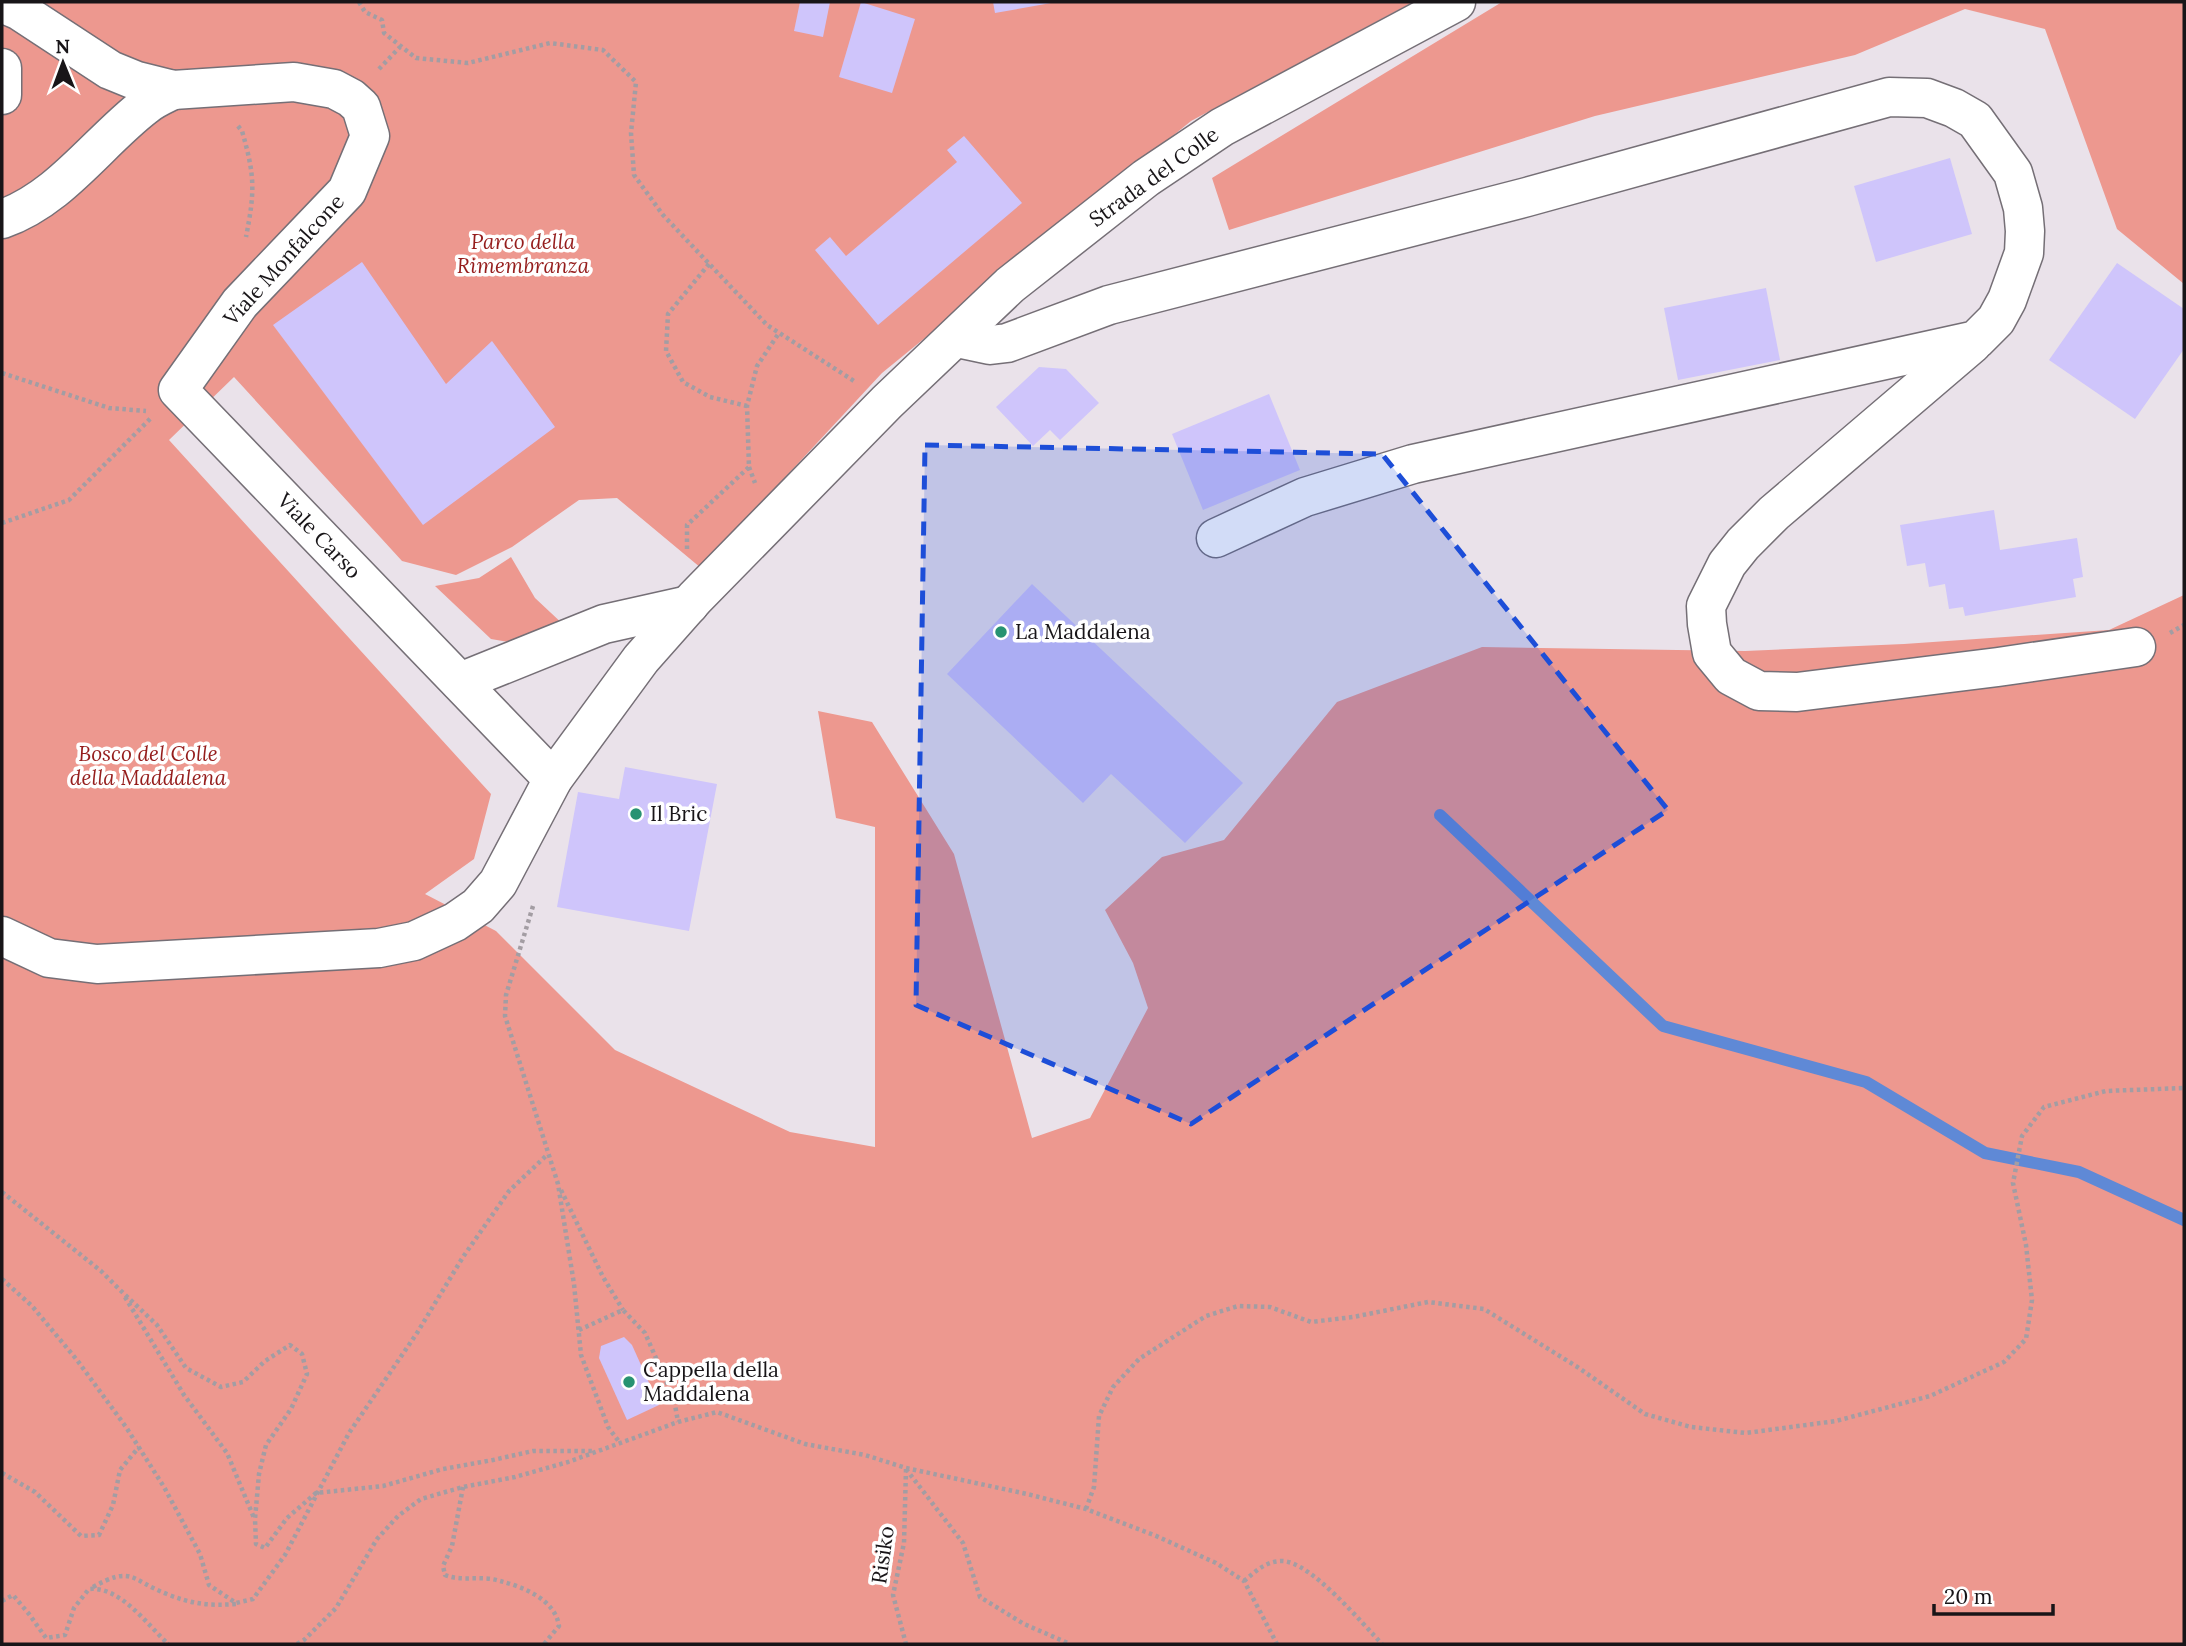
<svg xmlns="http://www.w3.org/2000/svg" width="2186" height="1646" font-family="Lora,serif">
<style>
.green{fill:#ed988f}
.lines{fill:none;stroke-linecap:round;stroke-linejoin:round}
.stream{stroke:#5f89d6;stroke-width:12}
.building{fill:#cfc5fb}
.minor-casing{stroke:#756f76;stroke-width:41}
.path{stroke:#a39da3;stroke-width:4.5;stroke-dasharray:3.5 3.5;stroke-linecap:butt}
.minor{stroke:#fff;stroke-width:38}
.marked{fill:#1d4ed8;fill-opacity:0.2;stroke:#1d4ed8;stroke-width:5;stroke-dasharray:14 9;stroke-linejoin:round}
.poi-dot{fill:#279272;stroke:#fff;stroke-width:2.5}
.labels{text-anchor:middle;stroke-width:7;stroke-linejoin:round;paint-order:stroke}
.street-label{font-size:21px;fill:#181518;stroke:#fff}
.park-label{font-size:21px;font-style:italic;fill:#951d1c;stroke:#fff}
.poi-label{font-size:21px;fill:#181518;stroke:#fff;text-anchor:start}
</style>
<rect width="100%" height="100%" fill="#eae2ea"/>
<g class="green">
<polygon points="2,2 1413,2 1191,121 882,373 701,568 617,498 579,500 512,547 456,575 402,561 234,377 169,440 491,794 474,859 425,894 496,931 615,1050 790,1132 875,1147 875,827 836,818 818,711 872,722 954,854 1032,1138 1090,1118 1148,1008 1133,963 1105,910 1162,857 1224,840 1337,702 1482,647 1745,651 1904,644 2109,630 2184,595 2184,1644 2,1644"/>
<polygon points="1502,2 2184,2 2184,284 2117,229 2045,29 1965,9 1855,55 1595,116 1229,230 1212,178"/>
<polygon points="511,557 535,598 566,627 521,644 491,639 435,586 479,578"/>
</g>
<g class="lines">
<polyline class="stream" points="1440,815 1663,1026 1866,1082 1985,1153 2079,1172 2184,1220"/>
</g>
<g class="building">
<polygon points="800,2 830,2 823,37 794,31"/>
<polygon points="861,2 915,19 892,93 839,77"/>
<polygon points="993,2 1051,2 1051,3 995,13"/>
<polygon points="964,136 1022,203 878,325 815,250 830,237 846,256 957,162 947,150"/>
<polygon points="1950,158 1972,234 1876,262 1854,186"/>
<polygon points="362,262 446,384 492,341 555,427 423,525 273,325"/>
<polygon points="2117,263 2184,309 2184,349 2135,419 2049,360"/>
<polygon points="1766,288 1780,360 1678,380 1664,308"/>
<polygon points="1039,367 1066,369 1099,403 1060,440 1050,430 1033,446 996,407"/>
<polygon points="1269,394 1300,470 1203,510 1172,434"/>
<polygon points="1994,510 2000,550 2077,538 2083,577 2073,579 2076,597 1965,616 1963,607 1949,609 1945,584 1929,587 1925,563 1907,566 1900,525"/>
<polygon points="1032,584 1243,783 1185,843 1111,774 1083,803 947,674"/>
<polygon points="625,767 717,784 689,931 557,907 578,792 619,799"/>
<polygon points="624,1337 632,1345 659,1405 627,1420 599,1358 601,1346"/>
</g>
<g class="lines">
<defs>
<g id="minor">
<polyline points="2,3 20,11 110,70 137,81 173,90 294,82 334,89 351,98 361,107 370,136 347,191 240,303 178,390 553,779"/>
<polyline points="2,68 2,95"/>
<path d="M2,219C60,199 98,142 145,106C153,99 163,95 173,90"/>
<polyline points="957,338 990,345 1007,343 1109,305 1527,197 1889,97 1927,98 1954,108 1975,120 2013,173 2023,208 2025,231 2024,253 2007,300 1996,320 1976,340 1413,464 1305,497 1216,538"/>
<polyline points="1972,344 1774,513 1743,544 1727,564 1706,606 1707,624 1712,653 1731,676 1759,691 1797,692 1998,667 2136,647"/>
<polyline points="460,682 604,624 689,605"/>
<polyline points="2,936 49,958 97,964 379,948 414,941 455,922 478,906 498,883 553,779 641,659 695,598 887,402 1010,285 1146,178 1222,127 1456,2"/>
</g>
</defs>
<use href="#minor" class="minor-casing"/>
<g class="path">
<polyline points="359,2 365,12 382,20 384,33 416,58 468,63 550,43 603,50 636,82 631,133 634,175 663,215 767,325 854,381"/>
<polyline points="379,69 400,47"/>
<path d="M238,126L242,131C255,176 255,191 246,237"/>
<polyline points="709,264 668,314 666,351 683,382 710,397 747,406"/>
<polyline points="2,373 109,408 146,411"/>
<polyline points="749,467 755,483"/>
<polyline points="2,523 69,500 152,417"/>
<polyline points="687,549 687,525 749,467 747,406 757,366 779,333"/>
<polyline points="2170,633 2184,625"/>
<polyline points="533,906 506,995 505,1016 558,1184 574,1284 581,1355 608,1427 620,1443"/>
<polyline points="561,1190 603,1277 623,1310"/>
<polyline points="2,1192 101,1271 120,1290 157,1325 186,1368 221,1387 243,1382 265,1361 290,1345 302,1354 307,1374 291,1409 266,1445 259,1474 255,1519 256,1544 265,1548 287,1518 316,1493 383,1486 443,1469 493,1460 533,1451 592,1451"/>
<polyline points="2,1279 32,1306 77,1360 126,1427 164,1487 200,1554 209,1585 236,1603 253,1599 285,1555 349,1433 417,1333 463,1257 509,1191 548,1154"/>
<polyline points="125,1297 184,1395 227,1453 254,1518"/>
<polyline points="579,1330 623,1310 645,1333 674,1399 678,1422"/>
<polyline points="906,1469 963,1543 980,1597 1024,1624 1070,1644"/>
<polyline points="906,1469 904,1543 893,1595 906,1644"/>
<polyline points="2,1473 35,1492 81,1536 99,1535 113,1505 120,1470 139,1447"/>
<path d="M463,1487L452,1546L443,1566L445,1575C462,1582 482,1575 500,1581C523,1587 555,1599 559,1626L544,1644"/>
<polyline points="1086,1509 1094,1487 1099,1416 1113,1387 1139,1359 1206,1316 1238,1306 1270,1307 1311,1322 1353,1317 1428,1302 1484,1309 1579,1368 1645,1414 1691,1427 1746,1433 1836,1421 1930,1396 2004,1362 2026,1339 2032,1300 2026,1245 2013,1183 2022,1136 2044,1107 2106,1091 2184,1088"/>
<path d="M1244,1581C1256,1571 1266,1561 1282,1561C1310,1561 1363,1624 1382,1644"/>
<path d="M93,1587C133,1565 130,1580 167,1594C191,1604 210,1606 236,1604"/>
<path d="M2,1601L13,1595L29,1614L46,1638L65,1635L74,1608L89,1589C120,1586 147,1624 168,1644"/>
<polyline points="297,1644 304,1640 336,1608 377,1539 398,1516 421,1499 463,1487 515,1477 568,1462 678,1422 717,1412 805,1444 865,1455 906,1468 1027,1494 1086,1509 1154,1535 1216,1563 1244,1581 1277,1644"/>
</g>
<use href="#minor" class="minor"/>
</g>
<path class="marked" d="M925,445L1382,454L1668,810L1191,1124L916,1005Z"/>
<g class="poi-dot">
<circle cx="1001" cy="632" r="7"/>
<circle cx="636" cy="814" r="7"/>
<circle cx="629" cy="1382" r="7"/>
</g>
<g class="labels">
<g class="street-label">
<text transform="translate(1154 177) rotate(-36)" y="7">Strada del Colle</text>
<text transform="translate(284 260) rotate(-48)" y="7">Viale Monfalcone</text>
<text transform="translate(319 536) rotate(46)" y="7">Viale Carso</text>
<text transform="translate(883 1555) rotate(-82)" y="7">Risiko</text>
</g>
<g class="park-label">
<text x="523" y="249">Parco della<tspan x="523" dy="24">Rimembranza</tspan></text>
<text x="148" y="761">Bosco del Colle<tspan x="148" dy="24">della Maddalena</tspan></text>
</g>
<g class="poi-label">
<text x="1015" y="639">La Maddalena</text>
<text x="650" y="821">Il Bric</text>
<text x="643" y="1377">Cappella della<tspan x="643" dy="24">Maddalena</tspan></text>
</g>
</g>
<rect width="2186" height="1646" fill="none" stroke="#181518" stroke-width="7"/>
<g transform="translate(63 63) rotate(359)" stroke="#ffffff" stroke-width="5" paint-order="stroke">
<path d="M0-5L12 26L0 18L-12 26Z" fill="#181518"/>
<text y="-10" font-size="19" font-weight="bold" text-anchor="middle" fill="#181518">N</text>
</g>
<path d="M1934 1604v10h119v-10" fill="none" stroke="#181518" stroke-width="3.5"/>
<text x="1944" y="1604" font-size="21" fill="#181518" stroke="#ffffff" stroke-width="5" paint-order="stroke">20 m</text>
</svg>
